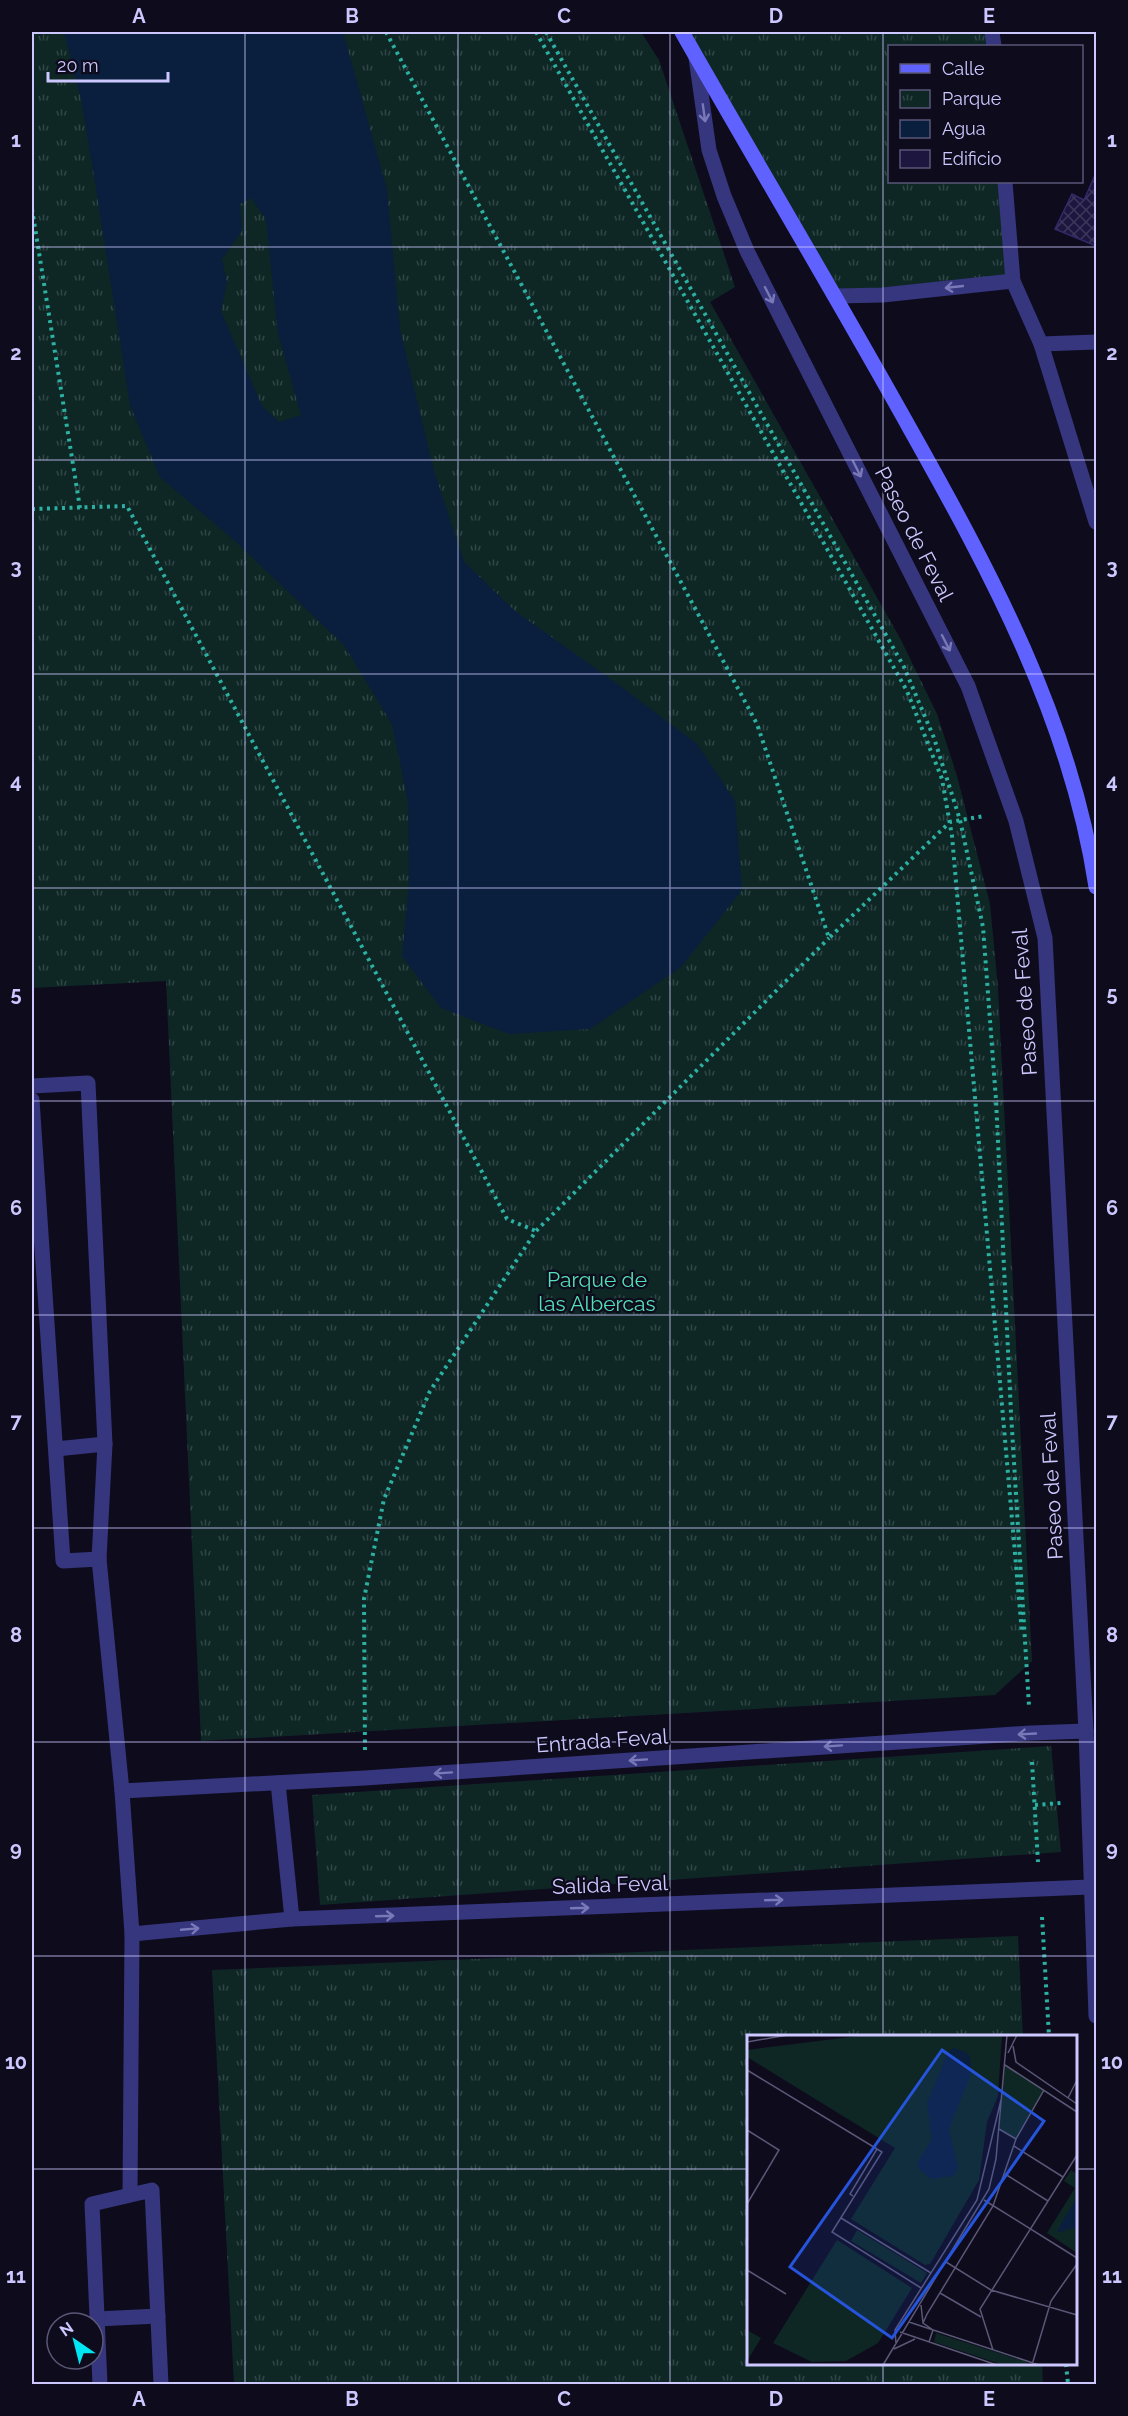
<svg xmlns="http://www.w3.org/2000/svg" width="1128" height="2416" font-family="Raleway,sans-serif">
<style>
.park{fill:url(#park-tufts)}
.water{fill:#0a1f3e;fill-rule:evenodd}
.building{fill:url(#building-cross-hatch);stroke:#33296b;stroke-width:1.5}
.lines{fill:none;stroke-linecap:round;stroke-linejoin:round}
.path{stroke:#2bb0a2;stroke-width:4;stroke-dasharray:3 4.5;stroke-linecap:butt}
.lane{stroke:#35367d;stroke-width:15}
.street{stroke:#35367d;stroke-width:15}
.secondary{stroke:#5f62ff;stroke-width:15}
.oneway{stroke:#7978b8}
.grid{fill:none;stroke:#ccc8ff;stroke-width:1.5;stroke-opacity:0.55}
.labels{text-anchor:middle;stroke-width:4.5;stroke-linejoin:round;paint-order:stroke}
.street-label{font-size:21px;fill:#ccc8ff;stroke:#0e0b1d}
.park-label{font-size:21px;fill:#53e0b6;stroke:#0e0b1d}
.inset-road{fill:none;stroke:#5a5777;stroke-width:1.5}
.view{fill:#2654da;fill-opacity:0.15;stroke:#2654da;stroke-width:3}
.inset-edge{fill:none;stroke:#ccc8ff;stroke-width:3}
.neatline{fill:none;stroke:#ccc8ff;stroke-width:2}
.grid-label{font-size:20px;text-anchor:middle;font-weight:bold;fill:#ccc8ff}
</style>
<defs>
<pattern id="park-tufts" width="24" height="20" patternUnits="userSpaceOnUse" patternTransform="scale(1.5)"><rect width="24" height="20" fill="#0e2725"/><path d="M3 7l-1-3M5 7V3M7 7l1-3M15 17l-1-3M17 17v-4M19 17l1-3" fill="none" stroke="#304546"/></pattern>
<pattern id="building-cross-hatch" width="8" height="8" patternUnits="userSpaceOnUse" patternTransform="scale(1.5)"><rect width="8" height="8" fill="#1d173f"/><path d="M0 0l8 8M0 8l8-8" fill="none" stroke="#3d375c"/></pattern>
</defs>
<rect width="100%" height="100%" fill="#0e0b1d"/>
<g class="park">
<polygon points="32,32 641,32 659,60 735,287 710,302 901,640 937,714 957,776 990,904 998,988 1032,1661 995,1695 201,1741 166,981 32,988"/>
<polygon points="682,32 992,32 994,46 890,46 890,182 1005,182 1013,281 836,296"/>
<polygon points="1051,1746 1061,1852 320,1905 312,1795"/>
<polygon points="1018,1936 1023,2036 748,2036 748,2364 1042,2364 1043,2384 234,2384 212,1970"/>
</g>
<path class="water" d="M64,32H343L387,190L400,330L434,471L464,562L515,611L623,688L697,744L735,801L742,890L681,967L590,1029L509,1034L441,1008L402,956L409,885L408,802L392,724L344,645L235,541L160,477L130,405L94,176L81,99ZM251,198L266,219L278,333L301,415L279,422L262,406L221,311L227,282L222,259L242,231L240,204Z"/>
<polygon class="building" points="1096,173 1096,246 1055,229 1072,194 1084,200"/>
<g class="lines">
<g class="path">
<polyline points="386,32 757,724 829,938 950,822 984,816"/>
<polyline points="536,32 907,691 942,779 952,836 1022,1633"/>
<polyline points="546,32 904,667 934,738 960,820 983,927 996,1100 1011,1413 1029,1706"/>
<polyline points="32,209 80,508"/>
<polyline points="32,509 127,506 507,1219 536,1231"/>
<polyline points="365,1750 364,1599 384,1499 430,1391 536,1231 829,938"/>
<polyline points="1032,1762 1038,1862"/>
<polyline points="1035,1805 1061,1803"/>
<polyline points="1042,1917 1049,2036"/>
<polyline points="1066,2364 1068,2384"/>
</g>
<g class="lane">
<polyline points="56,1449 105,1444"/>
<polyline points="278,1783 292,1919"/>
<polyline points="130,2194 132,1934"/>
<polyline points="97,2319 158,2316"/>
<polyline points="100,2384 92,2204 152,2190 161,2384"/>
</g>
<g class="street">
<polyline points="992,32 994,46"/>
<polyline points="696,58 709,150 724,196 747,251 968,686 1016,821 1045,938 1086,1731 1096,2016"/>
<polyline points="1005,182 1013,281 1041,344 1096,522"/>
<polyline points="836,296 883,295 1013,281"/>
<polyline points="1041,344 1096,342"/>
<polyline points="32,1086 88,1083 105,1444 99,1559 122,1791 132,1934 292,1919 1090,1887"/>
<polyline points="32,1100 63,1561 99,1559"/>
<polyline points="122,1791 365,1778 1031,1733 1086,1731"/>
</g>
<path class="secondary" d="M682,32C757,164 835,294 909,427C991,573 1071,720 1096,887"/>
</g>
<defs><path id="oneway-shaft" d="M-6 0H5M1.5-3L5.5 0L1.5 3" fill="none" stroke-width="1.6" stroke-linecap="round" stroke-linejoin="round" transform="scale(1.5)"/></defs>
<g class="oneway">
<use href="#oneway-shaft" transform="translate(704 113) rotate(82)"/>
<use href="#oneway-shaft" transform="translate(954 287) rotate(174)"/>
<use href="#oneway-shaft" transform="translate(769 295) rotate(63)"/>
<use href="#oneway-shaft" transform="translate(857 469) rotate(63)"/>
<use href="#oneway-shaft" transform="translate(946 643) rotate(63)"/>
<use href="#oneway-shaft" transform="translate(1027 1734) rotate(177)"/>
<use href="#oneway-shaft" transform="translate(833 1746) rotate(176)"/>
<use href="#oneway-shaft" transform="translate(638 1760) rotate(176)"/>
<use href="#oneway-shaft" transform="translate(443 1773) rotate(176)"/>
<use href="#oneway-shaft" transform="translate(774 1900) rotate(-2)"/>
<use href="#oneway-shaft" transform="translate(580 1908) rotate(-2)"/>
<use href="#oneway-shaft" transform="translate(385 1916) rotate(-2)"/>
<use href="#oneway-shaft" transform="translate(190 1929) rotate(-5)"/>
</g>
<path class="grid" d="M245,32V2384M458,32V2384M670,32V2384M883,32V2036M32,247H1096M32,460H1096M32,674H1096M32,888H1096M32,1101H1096M32,1315H1096M32,1528H1096M32,1742H1096M32,1956H1096M32,2169H748M1076,2169H1096M883,2364V2384"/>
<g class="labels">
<g class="street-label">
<text transform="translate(914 534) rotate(63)" y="7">Paseo de Feval</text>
<text transform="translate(1025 1002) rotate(-94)" y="7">Paseo de Feval</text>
<text transform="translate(1052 1486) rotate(-93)" y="7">Paseo de Feval</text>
<text transform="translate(602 1741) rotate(-4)" y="7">Entrada Feval</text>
<text transform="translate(610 1885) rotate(-2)" y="7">Salida Feval</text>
</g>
<g class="park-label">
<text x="597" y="1287">Parque de<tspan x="597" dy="24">las Albercas</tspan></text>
</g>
</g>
<g transform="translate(747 2035)">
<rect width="330" height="330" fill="#0e0b1d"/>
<path d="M0,295L14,303L0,326Z" fill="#0e2725"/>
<path d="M255,0L251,61L240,87L232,145L183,229L178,230L104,184L148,113L0,22V15L111,1ZM258,30L297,55L269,104L252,94ZM324,135L330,139V218L300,198L328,153L317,146ZM110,195L180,238L174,248L104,206ZM90,205L165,253L131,308L99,326L65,327L26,308ZM189,298L280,327L279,330H256L187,307Z" fill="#0e2725"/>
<path d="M207,13L221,18L224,28V39L202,94L211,133L206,141L184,144L171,133V126L185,104L180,68L201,17ZM330,162V192L312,197L310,196Z" fill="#0a1f3e"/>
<path class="inset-road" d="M0,7L41,0M266,11L269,27L330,69M261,18L270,0M258,30L330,77M0,35L130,114M321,63L330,45M252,94L269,104M0,95L32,115L0,169M267,111L316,142M258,139L301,166M106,161L103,159L130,114L135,117L85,197L174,253M237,165L330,223M94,183L184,238M199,227L244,255L330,280M0,235L39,259M193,258L234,282M174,270L176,288M162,287L292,330M153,297L250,330M182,307L186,295L176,288L180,279L246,171L269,104L297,55M149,309L148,295L230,165L254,65M147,314L168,304M246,315L233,274L330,120M136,330L242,154L249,124L260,0M285,330L304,266L330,229"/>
<path class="view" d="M195,15L297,86L145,303L43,232Z"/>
<rect width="330" height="330" class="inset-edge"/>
</g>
<rect width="1128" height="2416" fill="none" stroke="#0e0b1d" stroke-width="66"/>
<rect x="888" y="45" width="195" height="138" fill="#0e0b1d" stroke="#5a5777" stroke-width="1.5"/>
<rect x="900" y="64" width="30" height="9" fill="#5f62ff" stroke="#5a5777" stroke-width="1.5"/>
<text x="942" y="75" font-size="18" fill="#ccc8ff">Calle</text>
<rect x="900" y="90" width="30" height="18" fill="url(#park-tufts)" stroke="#5a5777" stroke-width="1.5"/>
<text x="942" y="105" font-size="18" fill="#ccc8ff">Parque</text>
<rect x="900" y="120" width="30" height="18" fill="#0a1f3e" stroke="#5a5777" stroke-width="1.5"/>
<text x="942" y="135" font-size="18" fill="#ccc8ff">Agua</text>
<rect x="900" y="150" width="30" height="18" fill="#1d173f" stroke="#5a5777" stroke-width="1.5"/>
<text x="942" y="165" font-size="18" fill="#ccc8ff">Edificio</text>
<g transform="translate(75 2341) rotate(325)"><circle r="28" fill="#0e0b1d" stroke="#5a5777" stroke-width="1.5"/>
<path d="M0-4.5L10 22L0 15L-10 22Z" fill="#00e6f3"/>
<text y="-9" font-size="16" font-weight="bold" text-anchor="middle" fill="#ccc8ff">N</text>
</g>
<path d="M48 72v9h120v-9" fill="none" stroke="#ccc8ff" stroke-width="3"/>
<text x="57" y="72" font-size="18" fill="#ccc8ff" stroke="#0e0b1d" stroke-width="4.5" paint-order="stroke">20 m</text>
<rect x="33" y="33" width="1062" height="2350" class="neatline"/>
<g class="grid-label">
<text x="139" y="23">A</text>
<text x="352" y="23">B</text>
<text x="564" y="23">C</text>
<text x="776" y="23">D</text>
<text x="989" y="23">E</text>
<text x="16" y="147">1</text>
<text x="1112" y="147">1</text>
<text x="16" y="360">2</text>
<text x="1112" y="360">2</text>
<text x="16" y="574">3</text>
<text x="1112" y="574">3</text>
<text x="16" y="788">4</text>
<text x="1112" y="788">4</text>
<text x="16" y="1001">5</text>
<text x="1112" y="1001">5</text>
<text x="16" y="1215">6</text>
<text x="1112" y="1215">6</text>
<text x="16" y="1428">7</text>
<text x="1112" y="1428">7</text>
<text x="16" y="1642">8</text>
<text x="1112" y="1642">8</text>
<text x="16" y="1856">9</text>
<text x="1112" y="1856">9</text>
<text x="16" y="2069">10</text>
<text x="1112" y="2069">10</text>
<text x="16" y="2283">11</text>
<text x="1112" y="2283">11</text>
<text x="139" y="2406">A</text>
<text x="352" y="2406">B</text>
<text x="564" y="2406">C</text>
<text x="776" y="2406">D</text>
<text x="989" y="2406">E</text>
</g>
</svg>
